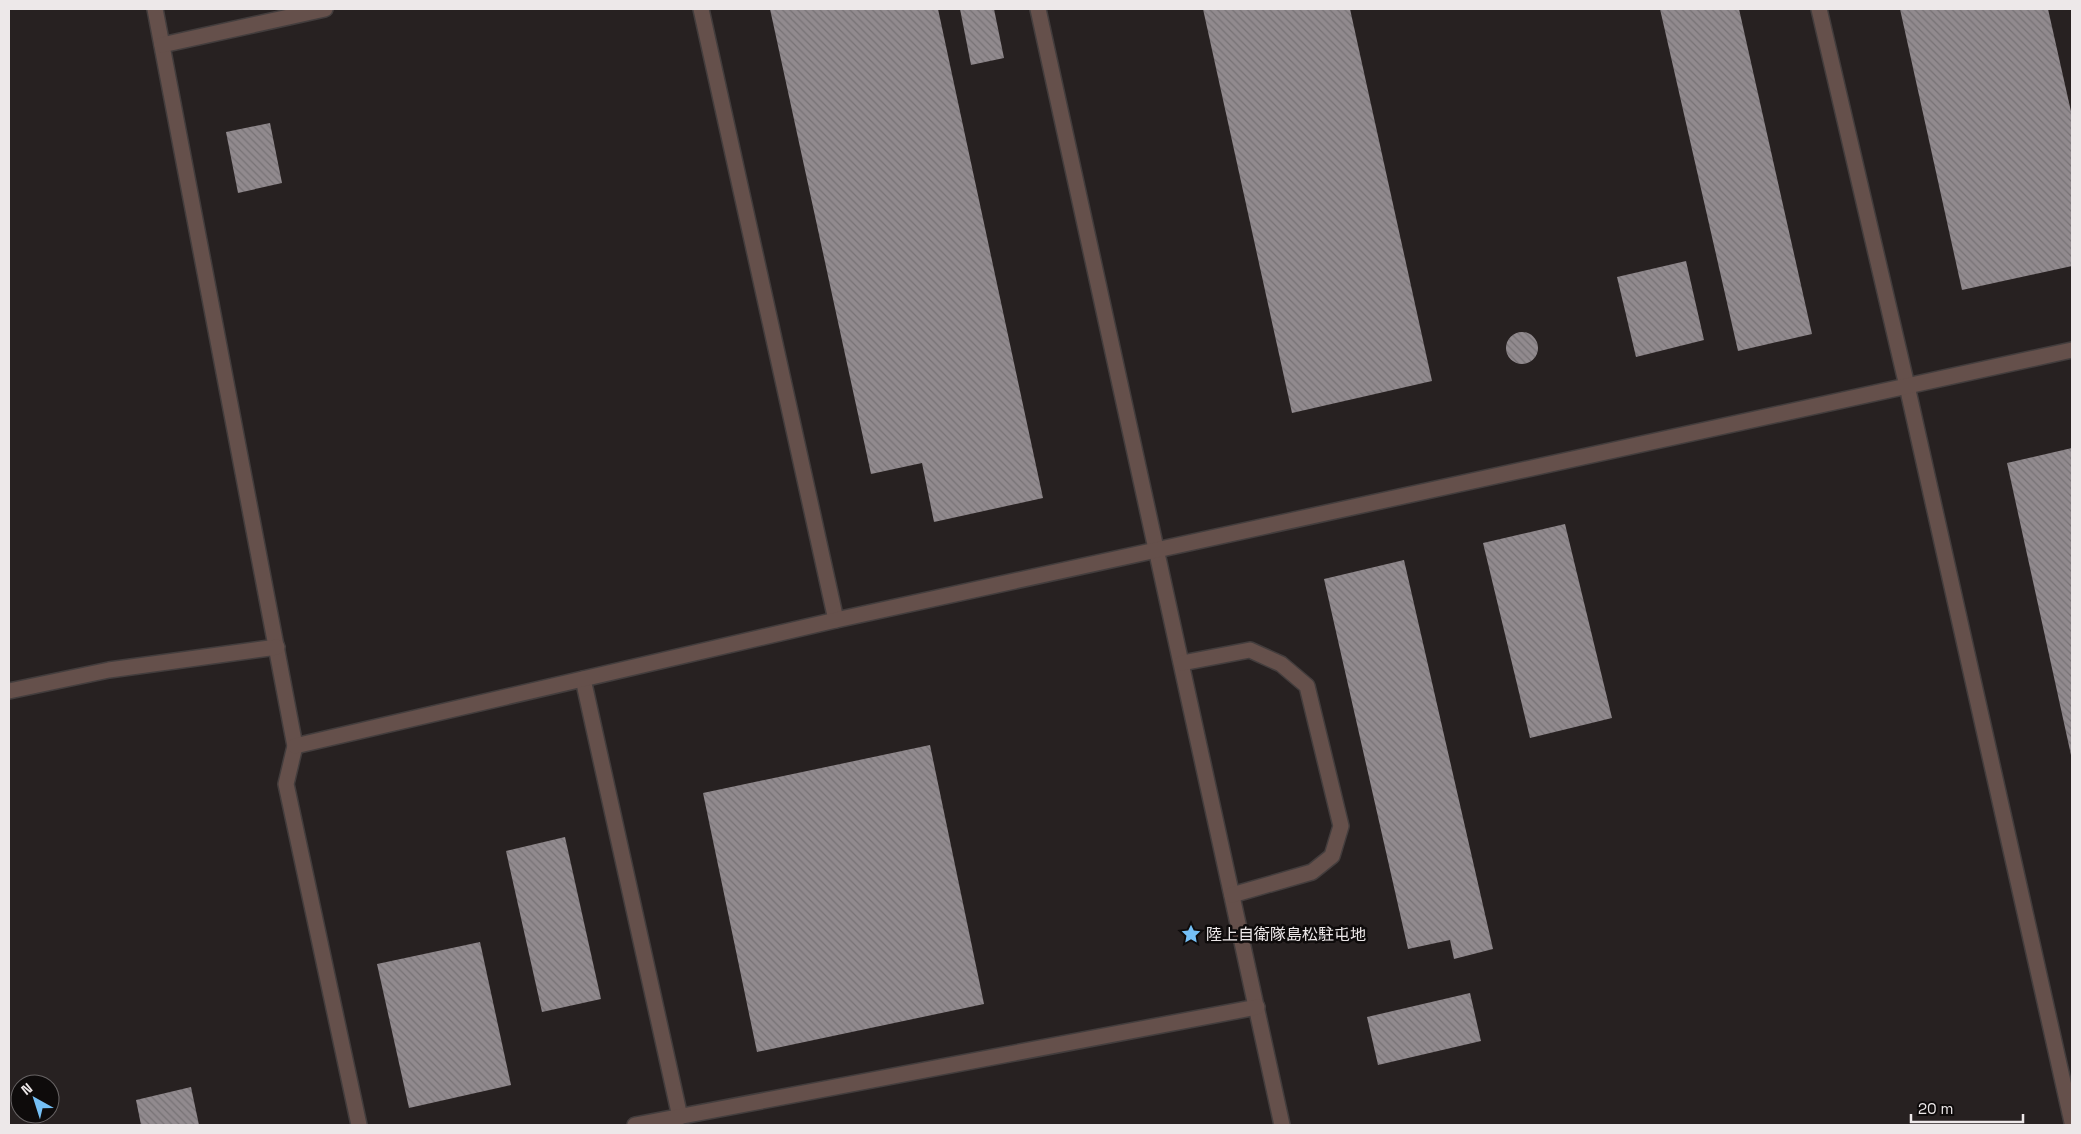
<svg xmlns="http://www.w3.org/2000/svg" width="2081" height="1134" font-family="'Space Grotesk','Noto Sans JP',sans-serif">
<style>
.building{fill:url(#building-back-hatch)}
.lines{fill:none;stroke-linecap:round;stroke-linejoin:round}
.lane-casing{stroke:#433d3d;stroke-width:18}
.lane{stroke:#65504b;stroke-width:15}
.labels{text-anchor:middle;stroke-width:5;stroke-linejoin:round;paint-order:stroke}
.poi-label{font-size:16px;fill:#ede8e9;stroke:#0e0b0b;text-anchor:start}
</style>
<defs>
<pattern id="building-back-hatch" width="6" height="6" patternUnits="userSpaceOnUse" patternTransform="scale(1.25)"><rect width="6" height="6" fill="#918a8e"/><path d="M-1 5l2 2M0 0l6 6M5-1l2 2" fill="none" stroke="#777275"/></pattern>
</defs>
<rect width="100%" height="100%" fill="#272121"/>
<g class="building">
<polygon points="770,9 938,9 1043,498 934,522 922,463 871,474"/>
<polygon points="960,9 994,9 1004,58 971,65"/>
<polygon points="1203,9 1350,9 1432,381 1292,413"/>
<polygon points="1660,9 1739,9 1812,334 1738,351"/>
<polygon points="1900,9 2048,9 2072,116 2072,266 1962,290"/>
<polygon points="270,123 282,183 238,193 226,132"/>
<polygon points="1686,261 1704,340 1636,357 1617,277"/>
<circle cx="1522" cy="348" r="16"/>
<polygon points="2072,448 2072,755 2071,755 2007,463"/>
<polygon points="1565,524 1612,718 1530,738 1483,543"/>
<polygon points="1404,560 1493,949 1454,959 1450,940 1408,949 1324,579"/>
<polygon points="930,745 984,1004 757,1052 703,793"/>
<polygon points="565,837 601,999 542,1012 506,851"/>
<polygon points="480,942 511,1085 409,1108 377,964"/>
<polygon points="1470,993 1481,1041 1378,1065 1367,1017"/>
<polygon points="191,1087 199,1125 141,1125 136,1100"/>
</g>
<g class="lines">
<defs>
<g id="lane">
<polyline points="155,9 295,746 286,784 359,1125"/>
<polyline points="701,9 836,620"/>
<polyline points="1038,9 1282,1125"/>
<polyline points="1819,9 1907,386 2072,1122"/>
<polyline points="162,45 325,9"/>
<polyline points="1182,663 1250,650 1281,664 1307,686 1341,826 1332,856 1312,872 1232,895"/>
<polyline points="583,679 680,1117"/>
<polyline points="9,691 109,670 277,647"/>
<polyline points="295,746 836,620 2072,350"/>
<polyline points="635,1125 1257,1007"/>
</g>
</defs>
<use href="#lane" class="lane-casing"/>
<use href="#lane" class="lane"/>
</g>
<defs>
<symbol id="sight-bare" viewBox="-9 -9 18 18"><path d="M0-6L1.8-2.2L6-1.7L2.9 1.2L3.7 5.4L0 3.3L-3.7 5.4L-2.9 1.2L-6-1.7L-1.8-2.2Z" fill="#75c0f6" stroke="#0e0b0b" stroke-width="2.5" paint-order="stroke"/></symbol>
</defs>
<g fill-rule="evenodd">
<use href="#sight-bare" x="1177" y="920" width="28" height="28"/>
</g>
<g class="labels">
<g class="poi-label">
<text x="1206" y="940">陸上自衛隊島松駐屯地</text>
</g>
</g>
<rect width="2081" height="1134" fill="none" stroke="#ede8e9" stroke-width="20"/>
<g transform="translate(35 1099) rotate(321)"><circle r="24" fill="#0e0b0b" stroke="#676364"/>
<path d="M0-4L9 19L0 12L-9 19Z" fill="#75c0f6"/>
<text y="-8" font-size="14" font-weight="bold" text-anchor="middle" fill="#ede8e9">N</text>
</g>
<path d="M1911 1114v8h112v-8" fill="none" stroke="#ede8e9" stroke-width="2.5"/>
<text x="1918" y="1114" font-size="15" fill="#ede8e9" stroke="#0e0b0b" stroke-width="4" paint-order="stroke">20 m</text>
</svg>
